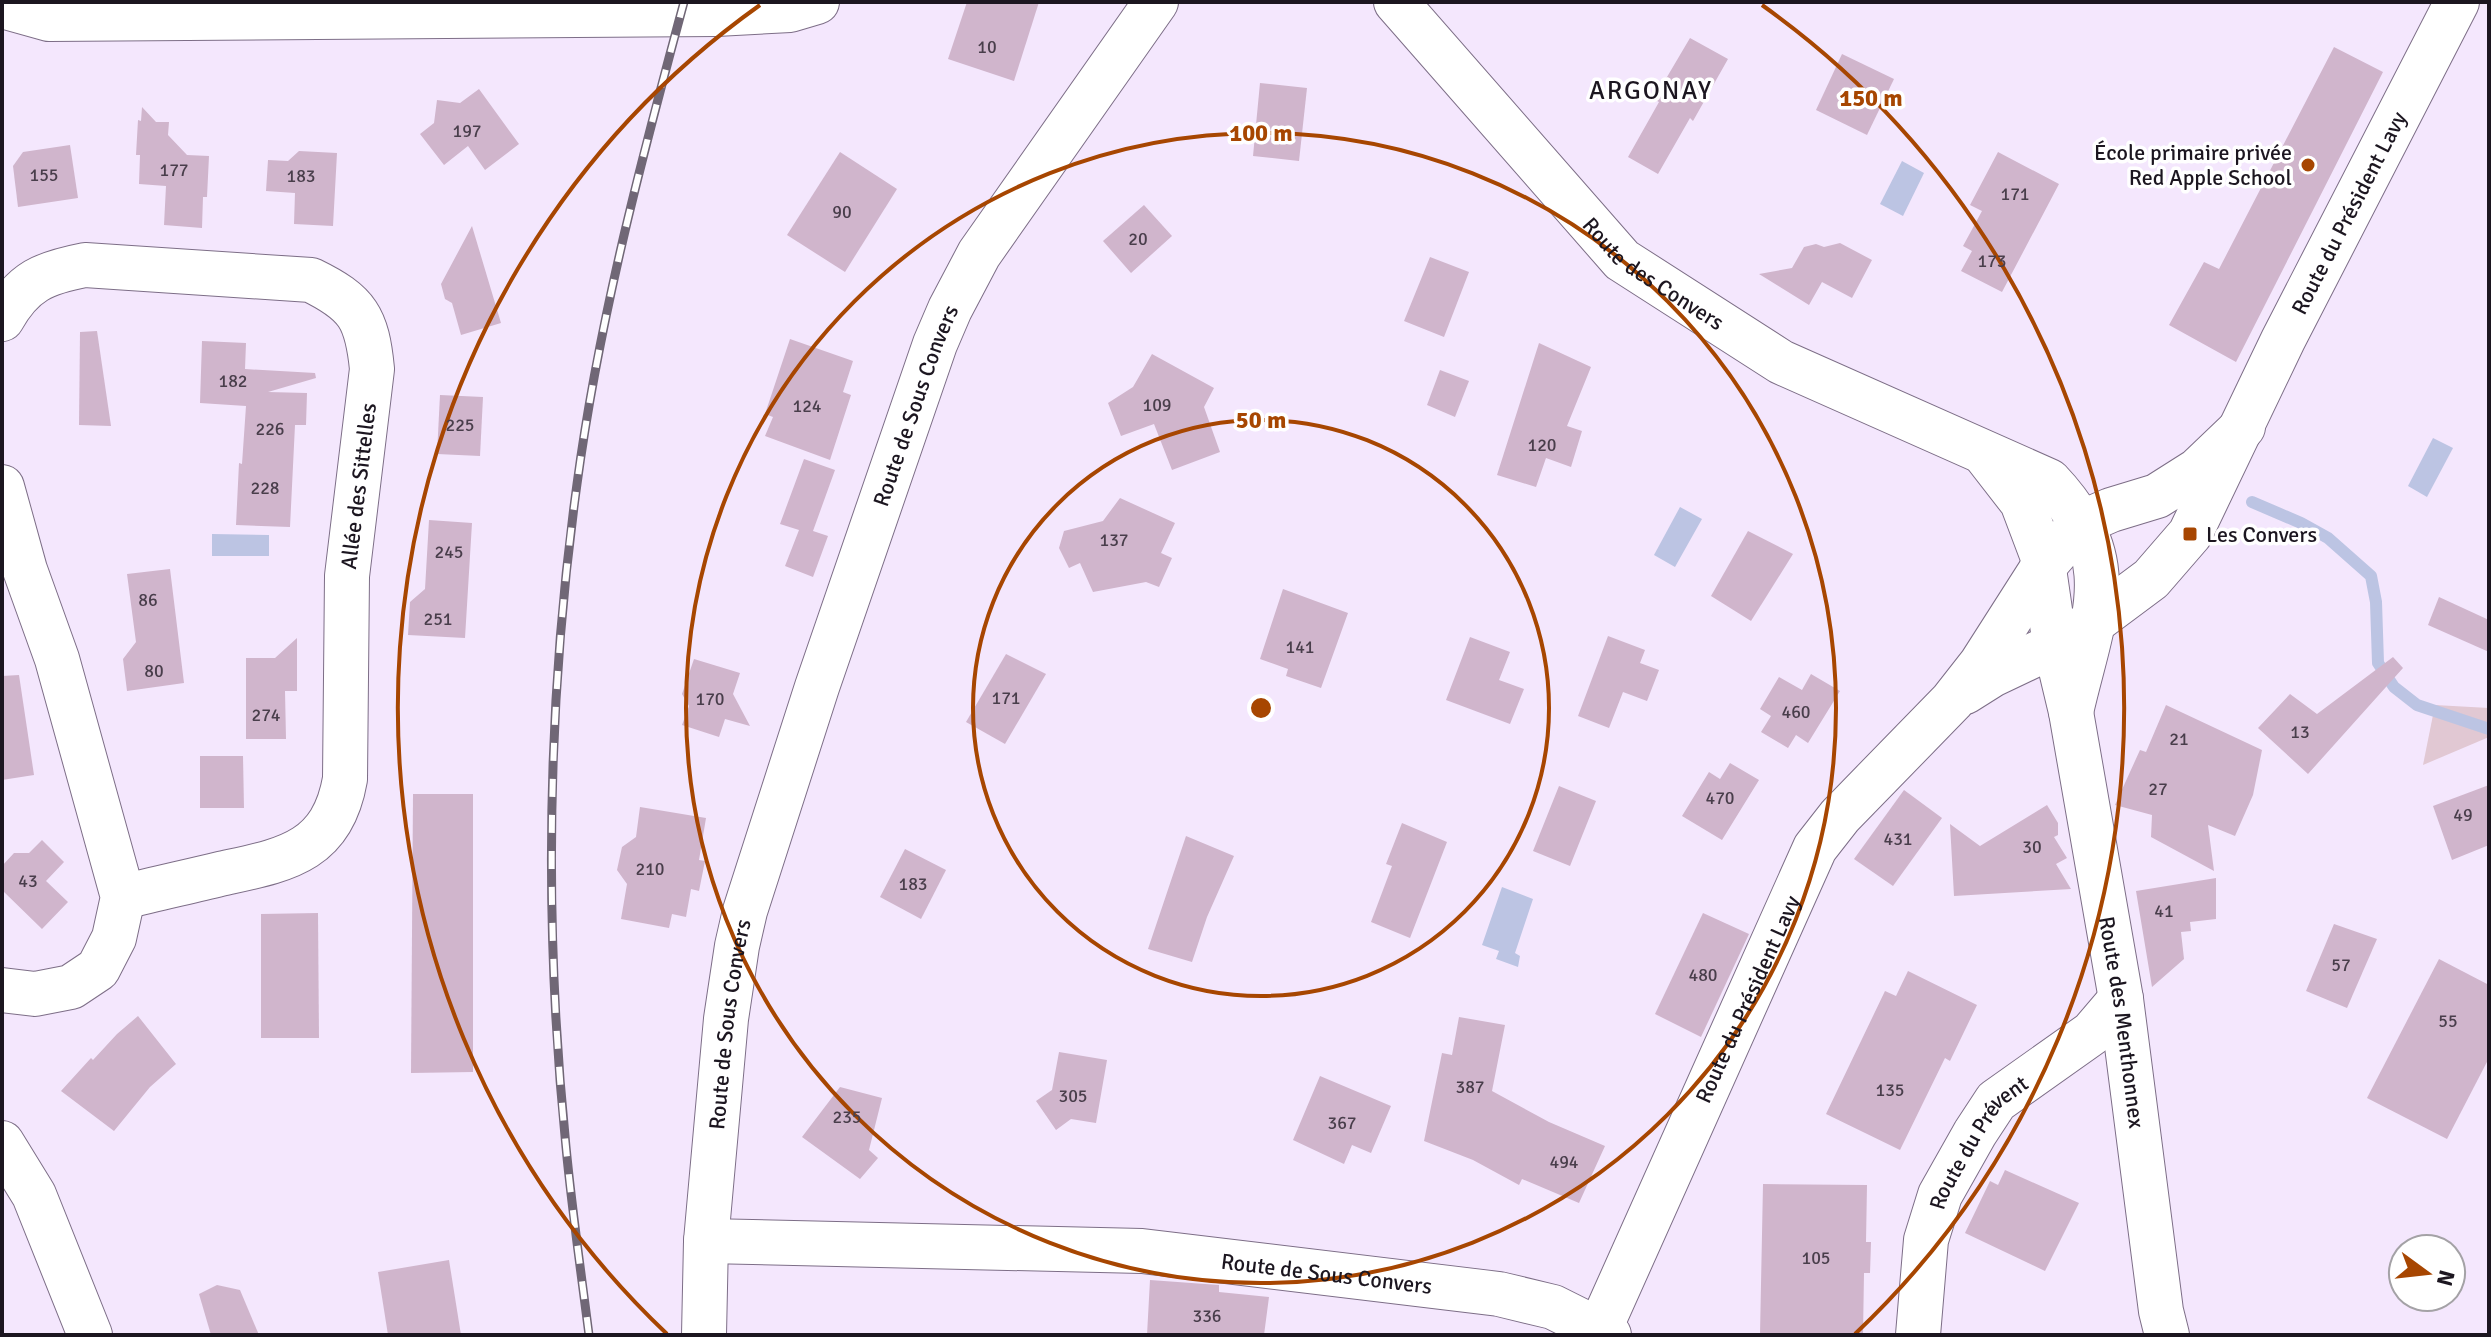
<svg xmlns="http://www.w3.org/2000/svg" width="2491" height="1337" font-family="Signika,sans-serif">
<style>
.green{fill:#e1c8d3}
.water{fill:#bcc4e3}
.lines{fill:none;stroke-linecap:round;stroke-linejoin:round}
.stream{stroke:#bcc4e3;stroke-width:12}
.building{fill:#d0b5cc}
.minor-casing{stroke:#7d6e87;stroke-width:46}
.minor{stroke:#fff;stroke-width:44}
.rail-casing{stroke:#706776;stroke-width:9}
.rail{stroke:#fff;stroke-width:6;stroke-dasharray:18;stroke-linecap:butt}
.ring{fill:none;stroke:#a74601;stroke-width:4}
.poi-dot{fill:#a74601;stroke:#fff;stroke-width:3}
.labels{text-anchor:middle;stroke-width:7;stroke-linejoin:round;paint-order:stroke}
.number-label{font-size:18px;fill:#493e4b}
.poi-label{font-size:22px;fill:#1c1620;stroke:#fff;text-anchor:end}
.street-label{font-size:22px;fill:#1c1620;stroke:#fff}
.quarter-label{font-size:26px;letter-spacing:2px;fill:#1c1620;stroke:#fff}
.centre{fill:#a74601;stroke:#fff;stroke-width:4}
.ring-label{font-size:24px;text-anchor:middle;font-weight:bold;fill:#a74601;stroke:#fff;stroke-width:7;stroke-linejoin:round;paint-order:stroke}
</style>
<rect width="100%" height="100%" fill="#f4e7fd"/>
<polygon class="green" points="2435,705 2489,708 2489,737 2423,765"/>
<g class="water">
<polygon points="1902,161 1924,173 1903,216 1880,204"/>
<polygon points="2433,438 2453,448 2427,497 2408,486"/>
<polygon points="1680,507 1702,519 1675,567 1654,555"/>
<polygon points="212,534 269,535 269,556 212,556"/>
<polygon points="1502,887 1533,899 1515,953 1520,956 1518,967 1496,959 1499,951 1482,945"/>
</g>
<g class="lines">
<polyline class="stream" points="2252,502 2301,523 2328,538 2371,576 2376,602 2378,663 2394,687 2417,705 2489,729"/>
</g>
<g class="building">
<polygon points="967,2 1039,2 1014,81 948,59"/>
<polygon points="1690,38 1728,59 1693,121 1690,118 1658,174 1628,157 1659,102 1654,99"/>
<polygon points="2334,47 2383,72 2236,362 2169,325 2204,262 2219,269"/>
<polygon points="1842,54 1894,79 1867,135 1816,110"/>
<polygon points="1260,83 1307,88 1299,161 1253,156"/>
<polygon points="479,89 519,144 485,170 468,146 444,165 420,134 434,123 437,100 460,103"/>
<polygon points="142,107 156,122 169,122 168,135 187,155 209,156 207,197 203,197 202,228 164,225 166,186 139,184 140,155 136,155 138,120 141,121"/>
<polygon points="70,145 78,198 18,207 13,166 23,152"/>
<polygon points="299,151 337,153 333,226 294,224 295,193 266,191 268,160 288,161"/>
<polygon points="840,152 897,189 845,272 787,235"/>
<polygon points="1998,152 2059,184 2002,292 1961,271 1972,251 1963,246 1982,211 1970,205"/>
<polygon points="1144,205 1172,236 1131,273 1103,241"/>
<polygon points="472,226 501,323 461,335 452,303 445,299 441,284"/>
<polygon points="1840,243 1872,260 1852,298 1822,282 1809,305 1759,274 1792,268 1804,247 1816,244 1824,247"/>
<polygon points="1430,257 1469,272 1444,337 1404,321"/>
<polygon points="97,331 111,426 79,425 80,332"/>
<polygon points="790,339 853,361 843,392 851,395 830,460 765,436 773,417 765,414"/>
<polygon points="202,341 246,343 245,369 315,373 316,378 268,392 307,393 306,425 295,425 290,527 236,525 239,463 242,464 246,406 200,403"/>
<polygon points="1539,343 1591,367 1567,426 1582,431 1571,467 1546,458 1536,487 1497,475"/>
<polygon points="1152,354 1214,388 1204,407 1220,452 1172,470 1154,424 1121,436 1108,403 1133,387"/>
<polygon points="1440,370 1469,381 1455,417 1427,405"/>
<polygon points="440,395 483,397 480,456 437,454"/>
<polygon points="804,459 835,470 813,531 828,536 813,577 785,566 799,530 780,524"/>
<polygon points="1120,498 1175,523 1161,553 1172,558 1159,587 1146,582 1093,592 1080,563 1069,568 1059,548 1064,531 1103,521"/>
<polygon points="429,520 472,523 465,638 408,635 410,602 425,589"/>
<polygon points="1748,531 1793,554 1751,621 1711,596"/>
<polygon points="170,569 184,683 127,691 123,659 136,642 127,574"/>
<polygon points="1283,589 1348,613 1321,688 1286,676 1288,669 1260,659"/>
<polygon points="2439,597 2489,620 2489,652 2428,625"/>
<polygon points="1608,636 1645,650 1640,663 1659,670 1647,701 1623,692 1609,728 1578,716"/>
<polygon points="1470,637 1510,652 1499,680 1524,689 1510,724 1446,700"/>
<polygon points="297,638 297,691 285,691 286,739 246,739 246,658 275,658"/>
<polygon points="1006,654 1046,674 1005,744 966,722"/>
<polygon points="2393,657 2403,668 2308,774 2258,728 2290,694 2317,714"/>
<polygon points="694,659 740,673 733,694 750,726 725,719 719,737 682,725 689,706 682,694"/>
<polygon points="1811,674 1840,691 1808,743 1796,735 1788,748 1761,732 1771,716 1760,709 1779,677 1802,690"/>
<polygon points="19,675 34,775 2,780 2,676"/>
<polygon points="2166,705 2262,750 2253,795 2235,836 2208,825 2214,871 2151,837 2152,815 2115,805 2140,750 2146,752"/>
<polygon points="200,756 243,756 244,808 200,808"/>
<polygon points="1730,763 1759,780 1722,840 1682,816 1709,772 1720,779"/>
<polygon points="2489,785 2489,845 2452,860 2433,806"/>
<polygon points="1559,786 1596,801 1570,866 1533,851"/>
<polygon points="1904,790 1942,818 1893,886 1854,859"/>
<polygon points="413,794 473,794 473,1072 411,1073"/>
<polygon points="2047,805 2058,823 2058,835 2054,837 2067,858 2056,864 2071,889 1954,896 1950,824 1980,846"/>
<polygon points="640,807 706,818 699,860 705,861 699,891 691,889 686,917 672,914 669,928 621,919 627,884 617,870 622,847 636,837"/>
<polygon points="1402,823 1447,842 1410,938 1371,922 1392,866 1386,864"/>
<polygon points="1186,836 1234,856 1207,917 1192,962 1148,949"/>
<polygon points="42,840 64,862 46,881 68,902 42,929 2,890 2,866 14,853 29,853"/>
<polygon points="905,849 946,870 921,919 880,897"/>
<polygon points="2216,878 2216,919 2190,922 2191,931 2181,932 2184,959 2152,987 2136,891"/>
<polygon points="318,913 319,1038 261,1038 261,914"/>
<polygon points="1703,913 1749,934 1701,1037 1655,1014"/>
<polygon points="2334,924 2377,939 2347,1008 2306,991"/>
<polygon points="2439,959 2489,985 2489,1058 2447,1139 2367,1098"/>
<polygon points="1908,971 1977,1005 1950,1061 1945,1058 1900,1150 1826,1114 1885,991 1896,996"/>
<polygon points="138,1016 176,1064 150,1087 114,1131 61,1091 91,1058 93,1060 117,1034"/>
<polygon points="1459,1017 1505,1025 1492,1091 1549,1122 1605,1146 1579,1203 1522,1179 1519,1185 1473,1160 1424,1141 1442,1053 1452,1055"/>
<polygon points="1059,1052 1107,1060 1096,1123 1071,1119 1056,1130 1036,1101 1052,1090"/>
<polygon points="1320,1076 1391,1106 1371,1153 1352,1145 1344,1164 1293,1140"/>
<polygon points="840,1087 882,1098 869,1150 878,1158 860,1179 802,1137"/>
<polygon points="2005,1170 2079,1203 2045,1271 1965,1233 1990,1181 1998,1185"/>
<polygon points="1763,1184 1867,1185 1866,1242 1871,1242 1870,1273 1864,1273 1863,1335 1760,1335"/>
<polygon points="449,1260 461,1335 388,1335 378,1272"/>
<polygon points="1150,1280 1219,1285 1219,1292 1269,1297 1264,1335 1147,1335"/>
<polygon points="217,1285 240,1290 259,1335 211,1335 199,1294"/>
</g>
<g class="lines">
<defs>
<g id="minor">
<path id="s1" d="M1396,2L1622,260L1781,362L2049,481C2126,562 2092,618 2071,712"/>
<polyline points="2,6 49,19 716,14 790,10 817,2"/>
<path d="M2,319C23,281 44,273 85,265L311,280C358,303 367,318 372,369L347,576L345,779C332,854 283,860 220,874C187,882 155,889 123,897"/>
<path id="s2" d="M1987,457L2022,502L2042,555L2055,645L2071,712L2121,999L2161,1311L2167,1335"/>
<polyline points="2,487 25,570 57,659 123,897 114,938 98,969 71,987 35,994 2,990"/>
<path id="s3" d="M1965,692L1992,675L2055,645L2096,620L2151,579L2190,534L2283,340L2457,2"/>
<polyline points="2,1143 34,1195 90,1335"/>
<path id="s4" d="M706,1241L1142,1251L1499,1294L1553,1307L1609,1335"/>
<path id="s5" d="M704,1335L706,1241L726,1019L737,946L745,911L817,687L935,344L950,309L979,254L1156,2"/>
<path id="s6" d="M1597,1335L1815,848L1840,816L1952,701L1981,664L2043,567L2081,523L2111,510L2157,496L2198,470L2243,427"/>
<path id="s7" d="M1918,1335L1926,1240L1940,1195L1975,1133L1996,1101L2092,1033L2121,999"/>
</g>
</defs>
<use href="#minor" class="minor-casing"/>
<use href="#minor" class="minor"/>
<defs>
<path id="rail" d="M589,1335C581,1272 572,1210 566,1147C544,928 547,702 577,484C599,320 641,161 684,2"/>
</defs>
<use href="#rail" class="rail-casing"/>
<use href="#rail" class="rail"/>
</g>
<g class="ring">
<circle cx="1261" cy="708" r="288"/>
<circle cx="1261" cy="708" r="575"/>
<path d="M667 1334A863 863 0 0 1 760 5M1762 5A863 863 0 0 1 1855 1334"/>
</g>
<g class="poi-dot">
<circle cx="2308" cy="165" r="8"/>
<rect x="2182" y="526" width="16" height="16" rx="4"/>
</g>
<g class="labels">
<g class="number-label">
<text x="987" y="53">10</text>
<text x="467" y="137">197</text>
<text x="174" y="176">177</text>
<text x="44" y="181">155</text>
<text x="301" y="182">183</text>
<text x="2015" y="200">171</text>
<text x="842" y="218">90</text>
<text x="1138" y="245">20</text>
<text x="1992" y="267">173</text>
<text x="233" y="387">182</text>
<text x="1157" y="411">109</text>
<text x="807" y="412">124</text>
<text x="460" y="431">225</text>
<text x="270" y="435">226</text>
<text x="1542" y="451">120</text>
<text x="265" y="494">228</text>
<text x="1114" y="546">137</text>
<text x="449" y="558">245</text>
<text x="148" y="606">86</text>
<text x="438" y="625">251</text>
<text x="1300" y="653">141</text>
<text x="154" y="677">80</text>
<text x="1006" y="704">171</text>
<text x="710" y="705">170</text>
<text x="1796" y="718">460</text>
<text x="266" y="721">274</text>
<text x="2300" y="738">13</text>
<text x="2179" y="745">21</text>
<text x="2158" y="795">27</text>
<text x="1720" y="804">470</text>
<text x="2463" y="821">49</text>
<text x="1898" y="845">431</text>
<text x="2032" y="853">30</text>
<text x="650" y="875">210</text>
<text x="28" y="887">43</text>
<text x="913" y="890">183</text>
<text x="2164" y="917">41</text>
<text x="2341" y="971">57</text>
<text x="1703" y="981">480</text>
<text x="2448" y="1027">55</text>
<text x="1470" y="1093">387</text>
<text x="1890" y="1096">135</text>
<text x="1073" y="1102">305</text>
<text x="847" y="1123">235</text>
<text x="1342" y="1129">367</text>
<text x="1564" y="1168">494</text>
<text x="1816" y="1264">105</text>
<text x="1207" y="1322">336</text>
</g>
<g class="poi-label">
<text x="2292" y="160">École primaire privée<tspan x="2292" dy="25">Red Apple School</tspan></text>
<text x="2206" y="542" text-anchor="start">Les Convers</text>
</g>
<g class="street-label">
<text dy="8" stroke="none"><textPath href="#s3" startOffset="636">Route du Président Lavy</textPath></text>
<text dy="8" stroke="none"><textPath href="#s1" startOffset="376">Route des Convers</textPath></text>
<text dy="8" stroke="none"><textPath href="#s5" startOffset="960">Route de Sous Convers</textPath></text>
<text transform="translate(358 486) rotate(-83)" y="8">Allée des Sittelles</text>
<text dy="8" stroke="none"><textPath href="#s6" startOffset="368">Route du Président Lavy</textPath></text>
<text dy="8" stroke="none"><textPath href="#s2" startOffset="588">Route des Menthonnex</textPath></text>
<text dy="8" stroke="none"><textPath href="#s5" startOffset="312">Route de Sous Convers</textPath></text>
<text dy="8" stroke="none"><textPath href="#s7" startOffset="208">Route du Prévent</textPath></text>
<text dy="8" stroke="none"><textPath href="#s4" startOffset="622">Route de Sous Convers</textPath></text>
</g>
<g class="quarter-label">
<text x="1651" y="99">ARGONAY</text>
</g>
</g>
<circle cx="1261" cy="708" r="12" class="centre"/>
<g class="ring-label">
<text x="1871" y="106">150 m</text>
<text x="1261" y="141">100 m</text>
<text x="1261" y="428">50 m</text>
</g>
<rect width="2491" height="1337" fill="none" stroke="#1c1620" stroke-width="8"/>
<g transform="translate(2427 1273) rotate(105)"><circle r="38" fill="#ffffff" stroke="#a4a2a6" stroke-width="2"/>
<path d="M0-6L14 30L0 20L-14 30Z" fill="#a74601"/>
<text y="-12" font-size="22" font-weight="bold" text-anchor="middle" fill="#1c1620">N</text>
</g>
</svg>
